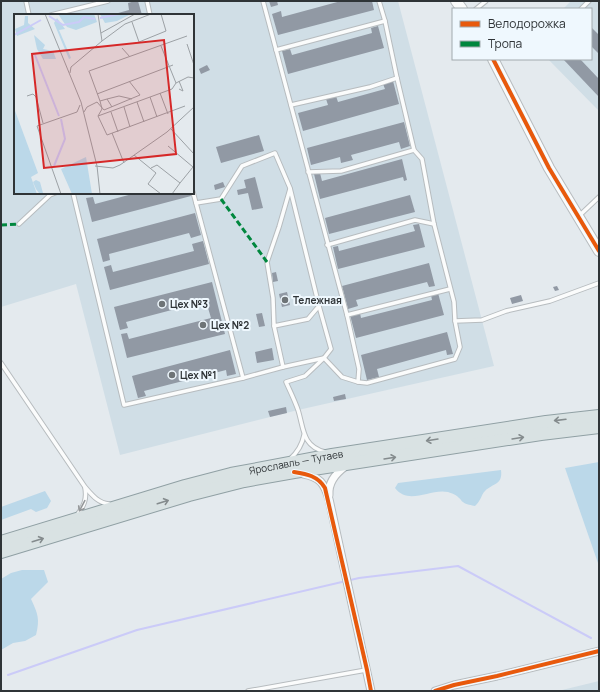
<svg xmlns="http://www.w3.org/2000/svg" width="600" height="692" font-family="Manrope,sans-serif">
<style>
.built{fill:#d0dee6;fill-rule:evenodd}
.green{fill:#bbd8e9}
.lines{fill:none;stroke-linecap:round;stroke-linejoin:round}
.stream{stroke:#cbcbf8;stroke-width:2}
.building{fill:#9199a4}
.lane-casing{stroke:#b7bcbf;stroke-width:5.5}
.street-casing{stroke:#b7bcbf;stroke-width:9}
.secondary-casing{stroke:#b7bcbf;stroke-width:12}
.primary-casing{stroke:#90a0a4;stroke-width:14}
.lane{stroke:#fbfcfc;stroke-width:3.5}
.street{stroke:#fbfcfc;stroke-width:7}
.secondary{stroke:#fbfcfc;stroke-width:10}
.primary{stroke:#d9e2e3;stroke-width:12}
.quiet{stroke:#00873e;stroke-width:3;stroke-dasharray:6 3;stroke-linecap:butt}
.cycleway-casing{stroke:#eff8fe;stroke-width:6}
.cycleway{stroke:#e8590c;stroke-width:4}
.oneway{stroke:#848b8d}
.oneway2{stroke:#95989a}
.poi-dot{fill:#6e7477;stroke:#eff8fe;stroke-width:1.5}
.labels{text-anchor:middle;stroke-width:4;stroke-linejoin:round;paint-order:stroke}
.poi-label{font-size:10px;font-weight:bold;fill:#2f3437;stroke:#eff8fe;text-anchor:start}
.street-label{font-size:10px;fill:#2f3437;stroke:#eff8fe}
.inset-river{fill:none;stroke:#cbcbf8;stroke-width:2}
.inset-road{fill:none;stroke:#9ca1a5;stroke-width:1}
.view{fill:#d62828;fill-opacity:0.15;stroke:#d62828;stroke-width:2}
.inset-edge{fill:none;stroke:#2f3437;stroke-width:2}
</style>
<rect width="100%" height="100%" fill="#e4eaee"/>
<g class="built">
<path d="M1,1H398L494,366L298,410L120,455L76,284L1,307ZM15,15H193V193H15Z"/>
<polygon points="571,1 599,1 599,111 548,59 591,59 591,9 563,9"/>
<polygon points="599,681 599,691 558,691"/>
</g>
<g class="green">
<polygon points="599,462 599,566 565,468"/>
<path d="M501,470C503,485 493,483 485,491C481,495 481,501 475,506C472,505 466,505 463,502C462,502 460,498 459,498C457,495 451,493 448,492C430,488 409,506 395,488L398,483Z"/>
<polygon points="45,491 51,501 47,508 36,512 31,509 1,520 1,507"/>
<path d="M22,570H44L48,582L31,599C38,614 40,619 36,635L25,641L13,643L1,650V579L11,573Z"/>
</g>
<g class="lines">
<polyline class="stream" points="8,675 137,630 359,578 458,566 591,638"/>
</g>
<g class="building">
<polygon points="135,1 138,1 142,15 111,15 129,10 128,3"/>
<polygon points="269,1 277,1 278,5 271,7"/>
<polygon points="341,1 372,1 374,10 278,35 272,14 281,11 282,17"/>
<polygon points="378,26 384,48 288,74 282,51 290,49 292,55 372,33 371,28"/>
<polygon points="591,27 599,35 599,54 591,46"/>
<polygon points="563,59 580,59 599,79 599,97"/>
<polygon points="207,65 210,70 201,74 199,69"/>
<polygon points="393,81 399,104 303,131 298,113 328,105 326,99 336,96 338,102 385,89 383,84"/>
<polygon points="404,122 410,146 401,149 399,142 351,155 353,160 341,163 340,157 311,165 307,148"/>
<polygon points="259,135 264,151 221,163 216,147"/>
<polygon points="402,159 407,180 404,181 403,177 320,199 314,174 320,173 322,181"/>
<polygon points="255,177 263,208 252,210 248,193 238,195 237,190 246,188 244,180"/>
<polygon points="223,182 225,187 215,190 214,185"/>
<polygon points="136,193 190,193 191,196 92,222 86,198 93,197 95,204"/>
<polygon points="410,195 415,212 329,234 325,218"/>
<polygon points="195,213 201,235 191,238 189,233 109,254 110,260 103,262 97,239"/>
<polygon points="419,224 425,247 338,269 333,247 338,246 339,251 415,231 413,225"/>
<polygon points="203,241 209,264 110,290 104,267 111,265 113,272 194,251 192,244"/>
<polygon points="429,263 435,286 429,287 427,282 356,300 358,306 348,309 342,286"/>
<polygon points="276,272 278,281 273,282 272,273"/>
<polygon points="212,282 225,334 127,358 121,334 127,333 129,339 211,318 206,301 126,322 128,328 120,330 114,307"/>
<polygon points="557,286 559,290 555,291 553,287"/>
<polygon points="287,292 290,305 282,307 279,294"/>
<polygon points="438,293 444,315 356,338 350,315 360,313 361,318 432,300 431,295"/>
<polygon points="521,295 523,301 512,304 510,298"/>
<polygon points="262,313 265,326 259,327 256,314"/>
<polygon points="447,332 453,354 447,355 446,350 377,369 379,377 367,380 361,355"/>
<polygon points="272,348 274,360 257,363 255,352"/>
<polygon points="230,350 236,374 227,376 226,370 144,391 146,396 138,398 132,376"/>
<polygon points="345,394 346,399 334,401 333,397"/>
<polygon points="286,407 287,413 270,417 268,411"/>
</g>
<g class="lines">
<defs>
<g id="lane">
<polyline points="26,1 29,15"/>
<polyline points="147,1 150,15"/>
<polyline points="263,1 347,315 359,369 358,382 342,377 324,358 283,367 274,326"/>
<polyline points="476,9 486,1"/>
<polyline points="581,9 589,1"/>
<polyline points="51,15 108,1"/>
<polyline points="276,50 385,21"/>
<polyline points="291,105 370,87 397,78"/>
<polyline points="308,172 341,171 414,150"/>
<polyline points="290,189 279,227 267,262 273,298 274,326 308,319 319,306"/>
<polyline points="193,192 243,378"/>
<polyline points="73,193 124,405 243,378 283,367"/>
<path d="M196,203L221,199L242,166L275,153L290,188L319,306L331,349L324,358L305,376L286,382C290,391 295,401 298,410C304,429 302,446 325,452"/>
<polyline points="580,215 599,197"/>
<polyline points="19,224 50,195 55,193"/>
<polyline points="327,245 415,220 434,224"/>
<polyline points="347,315 450,289"/>
<polyline points="455,321 482,320 506,311 550,301 599,283"/>
<path d="M1,363L85,487C92,495 98,503 109,504"/>
<polyline points="358,382 367,383 455,359 460,347 455,321 454,302 434,224 422,159 414,150 397,78 385,21 379,1"/>
<path d="M290,459C298,452 302,445 304,435"/>
<path d="M77,515C84,506 87,499 85,488"/>
<polyline points="248,691 366,670"/>
</g>
<g id="street">
<path d="M303,474C320,477 324,483 329,499L371,691"/>
<path d="M329,495C328,482 336,473 346,466"/>
<polyline points="435,691 454,685 497,676 599,651"/>
</g>
<g id="secondary">
<polyline points="456,1 462,9"/>
<polyline points="493,59 549,168 599,251"/>
</g>
<g id="primary">
<path id="s1" d="M1,542L185,486L231,474L332,455L546,422L599,416"/>
<polyline points="1,552 189,495 244,481 294,472 541,434 599,427"/>
</g>
</defs>
<use href="#lane" class="lane-casing"/>
<use href="#street" class="street-casing"/>
<use href="#secondary" class="secondary-casing"/>
<use href="#primary" class="primary-casing"/>
<use href="#lane" class="lane"/>
<use href="#street" class="street"/>
<use href="#secondary" class="secondary"/>
<use href="#primary" class="primary"/>
<g class="quiet">
<polyline points="221,199 267,262"/>
<polyline points="1,225 19,224"/>
</g>
<defs>
<g id="cycleway">
<polyline points="493,59 549,168 599,251"/>
<path d="M294,472C307,474 318,476 325,488L367,670L371,691"/>
<polyline points="435,691 454,685 497,676 599,651"/>
</g>
</defs>
<use href="#cycleway" class="cycleway-casing"/>
<use href="#cycleway" class="cycleway"/>
</g>
<defs><path id="oneway-shaft" d="M-6 0H5M1.5-3L5.5 0L1.5 3" fill="none" stroke-width="1.6" stroke-linecap="round" stroke-linejoin="round"/></defs>
<g class="oneway">
<use href="#oneway-shaft" transform="translate(560 420) rotate(173)"/>
<use href="#oneway-shaft" transform="translate(518 438) rotate(-9)"/>
<use href="#oneway-shaft" transform="translate(432 440) rotate(171)"/>
<use href="#oneway-shaft" transform="translate(390 458) rotate(-9)"/>
<use href="#oneway-shaft" transform="translate(163 502) rotate(-17)"/>
<use href="#oneway-shaft" transform="translate(38 540) rotate(-17)"/>
</g>
<use class="oneway2" href="#oneway-shaft" transform="translate(82 506) rotate(118)"/>
<g class="poi-dot">
<circle cx="285" cy="300" r="4"/>
<circle cx="162" cy="304" r="4"/>
<circle cx="203" cy="325" r="4"/>
<circle cx="172" cy="375" r="4"/>
</g>
<g class="labels">
<g class="poi-label">
<text x="293" y="304">Тележная</text>
<text x="170" y="308">Цех №3</text>
<text x="211" y="329">Цех №2</text>
<text x="180" y="379">Цех №1</text>
</g>
<g class="street-label">
<text dy="4" stroke="none"><textPath href="#s1" startOffset="306">Ярославль — Тутаев</textPath></text>
</g>
</g>
<g transform="translate(14 14)">
<rect width="180" height="180" fill="#e4eaee"/>
<path d="M44,0H80L83,8L62,16L53,13ZM86,0H117L103,7L91,9ZM11,2H14V9L21,15L3,22L1,15L10,11ZM43,4L51,15L45,16L57,44L55,45L40,9ZM20,21L31,31L29,35L39,37L42,45H29L23,35ZM0,94L24,159L17,163L23,180H0ZM72,143L78,180H58L47,155ZM22,166L26,168L29,179H25L22,175L19,168Z" fill="#bbd8e9"/>
<path class="inset-river" d="M35,2L49,11L65,8L70,3L81,5M86,4L105,0M0,21L27,6M21,41L45,102M40,152L51,125L47,105"/>
<path class="inset-road" d="M31,0L67,88L83,152L86,180M118,8L125,28L152,17L147,0M87,19L121,0M88,27L111,10L137,0M173,30L180,51M108,34L116,43M56,59L57,53L88,27L84,0M162,69L174,63L180,64V61M165,75L169,77L165,67M146,79L154,100M83,80L159,51M13,82L19,80L22,83L29,109M136,83L143,103M93,85L86,87L88,95L84,102L158,75L162,69L147,32M86,87L75,57L173,22M123,88L130,108M98,93L93,85L105,82L118,85M110,93L116,113M70,98L73,93L83,88L90,96L126,81L115,67M97,98L104,118M84,102L93,121L171,92M157,115L180,140M98,119L110,149M154,132L179,153L166,169M120,141L142,159L134,170L147,180M81,152L99,154L106,151L153,118L180,93M137,154L143,151L166,169L158,180M47,180L23,112L63,98L66,91"/>
<path class="view" d="M150,26L162,140L30,154L18,40Z"/>
<rect width="180" height="180" class="inset-edge"/>
</g>
<rect width="600" height="692" fill="none" stroke="#2f3437" stroke-width="4"/>
<rect x="452" y="8" width="140" height="52" fill="#eff8fe" stroke="#a2aaae"/>
<rect x="460" y="21" width="20" height="6" fill="#e8590c" stroke="#a2aaae"/>
<text x="488" y="28" font-size="12" fill="#2f3437">Велодорожка</text>
<rect x="460" y="41" width="20" height="6" fill="#00873e" stroke="#a2aaae"/>
<text x="488" y="48" font-size="12" fill="#2f3437">Тропа</text>
</svg>
